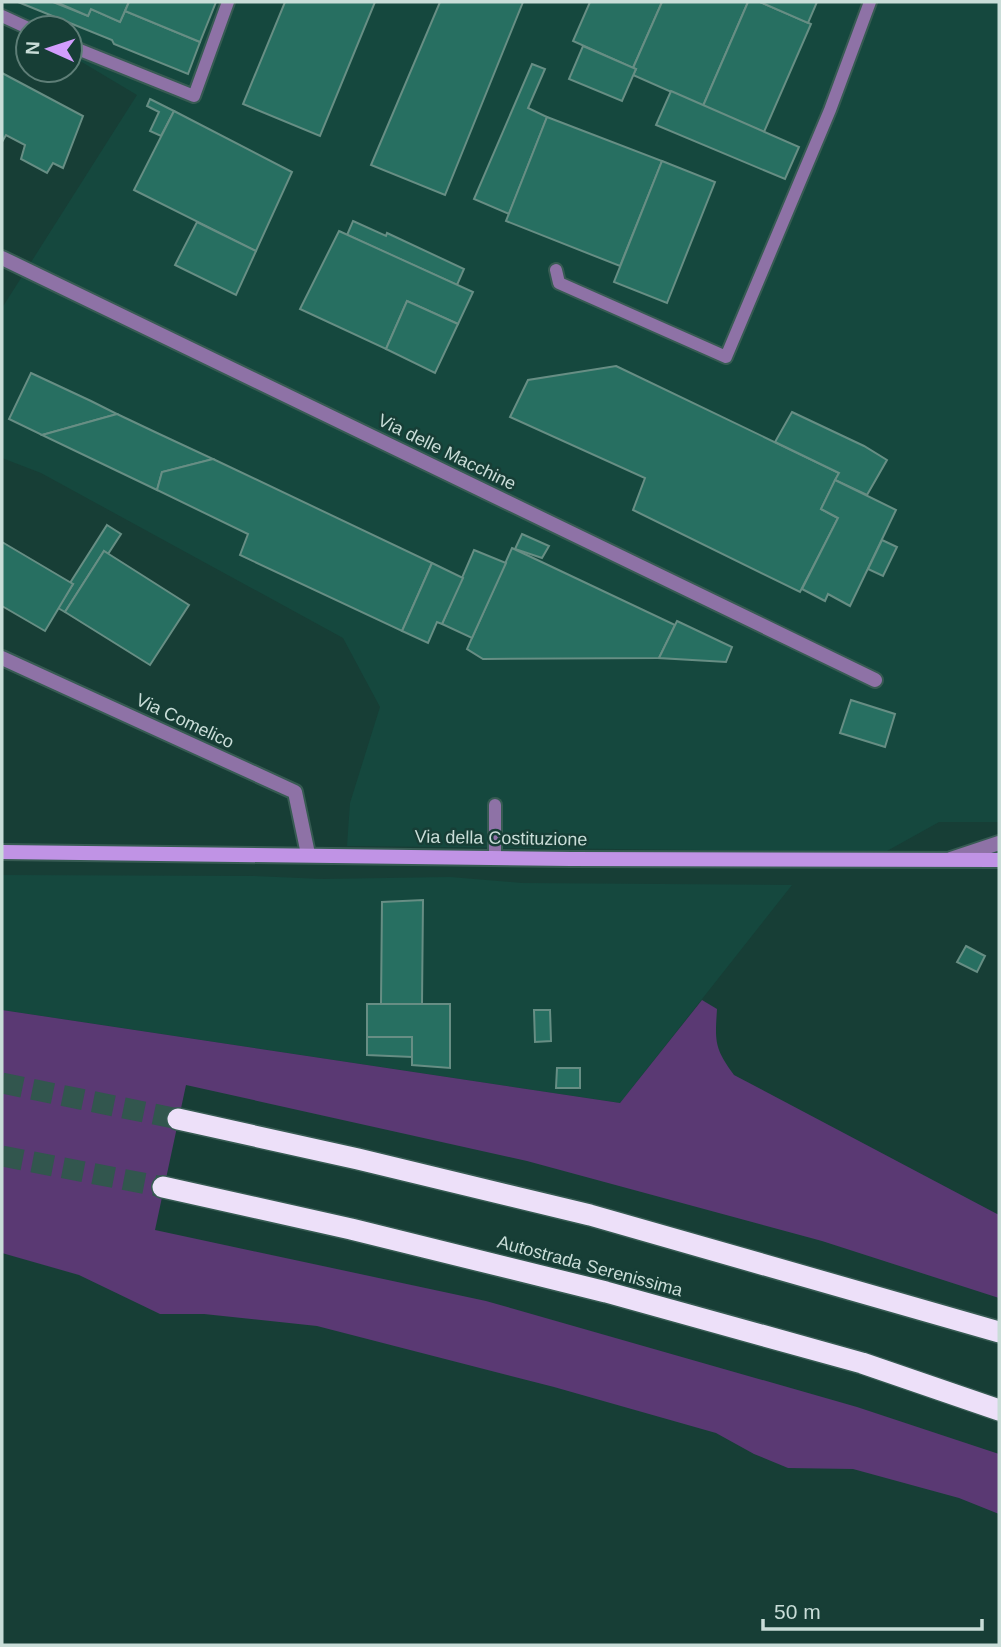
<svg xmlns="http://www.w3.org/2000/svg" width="1001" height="1647" font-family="Arial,sans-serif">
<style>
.built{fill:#15483e}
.green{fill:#5a3973}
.building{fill:#276f61;stroke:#678e84;stroke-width:2}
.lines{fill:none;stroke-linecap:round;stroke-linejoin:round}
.highway-tunnel{stroke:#32564e;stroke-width:21;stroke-dasharray:21 10;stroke-linecap:butt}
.lane-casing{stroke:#375b53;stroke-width:16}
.street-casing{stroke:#375b53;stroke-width:18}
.secondary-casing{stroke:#375b53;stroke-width:18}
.highway-casing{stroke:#375b53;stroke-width:24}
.lane{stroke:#8e72a6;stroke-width:12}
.street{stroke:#8e72a6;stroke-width:14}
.secondary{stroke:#c093e5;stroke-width:14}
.highway{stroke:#ede0f9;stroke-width:21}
.labels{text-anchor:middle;stroke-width:5;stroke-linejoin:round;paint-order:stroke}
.street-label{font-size:18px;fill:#c9ddd8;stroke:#173e36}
</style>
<rect width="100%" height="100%" fill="#173e36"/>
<g class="built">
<polygon points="2,2 999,2 999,822 939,822 885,852 347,846 350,803 380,707 343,638 41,473 2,458 2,308 137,95 70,55 70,28 28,28 2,15"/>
<polygon points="2,875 254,876 322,879 450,877 522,883 792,885 620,1103 2,1010"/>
</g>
<path class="green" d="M702,1000L717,1009C715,1041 714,1048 734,1075L999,1215V1298L822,1241L527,1161L186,1085L155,1230L486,1301L857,1407L999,1454V1514L959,1498L853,1469L788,1468L754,1454L716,1433L554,1387L317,1326L204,1314H160L79,1275L2,1253V1010L620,1103Z"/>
<g class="building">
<polygon points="18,2 53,2 88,16 91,9 120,22 125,11 200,42 188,74 114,44 112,40"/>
<polygon points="56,2 129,2 120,22 91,9 88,16"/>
<polygon points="129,2 216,2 200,42 125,11"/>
<polygon points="285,2 375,2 320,136 243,104"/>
<polygon points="440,2 523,2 445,195 371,165"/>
<polygon points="590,2 662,2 633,68 573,41"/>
<polygon points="662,2 748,2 703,106 633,75 636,69 633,68"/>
<polygon points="748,2 760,2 811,24 764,132 703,106"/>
<polygon points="760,2 817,2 808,23"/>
<polygon points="583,46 636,69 622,101 569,79"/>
<polygon points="532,64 545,69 528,108 547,117 509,214 474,199"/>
<polygon points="2,73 83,116 63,168 53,163 47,173 21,159 25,145 6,135 2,142"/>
<polygon points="671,91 799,147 785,179 656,125"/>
<polygon points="150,99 174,111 161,136 150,131 159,112 147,106"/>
<polygon points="174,111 292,172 256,251 134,190"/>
<polygon points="547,117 662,161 620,266 506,221"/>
<polygon points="662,161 715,182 667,303 614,282"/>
<polygon points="353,221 386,236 387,233 464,269 457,285 347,235"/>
<polygon points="197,222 256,251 236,295 175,265"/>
<polygon points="339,231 473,292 458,324 407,301 386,349 300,309"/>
<polygon points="407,301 458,324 435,373 386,349"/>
<polygon points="616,366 839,473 821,509 838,518 800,592 633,510 645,478 510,417 528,380"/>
<polygon points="31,373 91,401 117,414 42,435 9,419"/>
<polygon points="792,412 864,446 887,460 867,495 835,480 839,473 775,442"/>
<polygon points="117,414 155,432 213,459 162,472 157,490 42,435"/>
<polygon points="213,459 432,563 402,631 240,555 248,534 157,490 162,472"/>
<polygon points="835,480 896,510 850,606 828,594 825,601 802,589 838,518 821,509"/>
<polygon points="107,525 121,534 108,554 104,551 65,612 58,608 73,584 70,583"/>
<polygon points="522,534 549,546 542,558 515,549"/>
<polygon points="882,540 897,547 883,576 868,569"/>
<polygon points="2,542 73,584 45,631 2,606"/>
<polygon points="512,548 675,625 659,658 483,659 467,649"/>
<polygon points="474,550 506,563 472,638 442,624"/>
<polygon points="104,551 189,605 150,665 65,612"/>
<polygon points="432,563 463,578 442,624 437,622 428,643 402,631"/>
<polygon points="677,621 732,647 726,662 659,658"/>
<polygon points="851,700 895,714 885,747 840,733"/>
<polygon points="423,900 422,1004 381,1004 382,902"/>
<polygon points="966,946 985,956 977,972 957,962"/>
<polygon points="367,1004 450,1004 450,1068 412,1065 412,1037 367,1037"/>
<polygon points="534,1010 550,1010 551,1041 535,1042"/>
<polygon points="367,1037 412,1037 412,1057 367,1055"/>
<polygon points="557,1068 580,1068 580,1088 556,1088"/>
</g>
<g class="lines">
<g class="highway-tunnel">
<polyline points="2,1083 178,1119"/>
<polyline points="2,1156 163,1187"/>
</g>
<defs>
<g id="lane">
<polyline points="2,16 28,28"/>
<polyline points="70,46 194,96 228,2"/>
<polyline points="556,270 559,283 726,357 830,110 870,2"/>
<polyline points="495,858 495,805"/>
</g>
<g id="street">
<polyline points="2,258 875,680"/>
<polyline points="2,658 295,792 308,854"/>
<polyline points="951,859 999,843"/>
</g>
<polyline id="secondary" points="2,852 571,859 999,860"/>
<g id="highway">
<polyline points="178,1119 358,1159 590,1215 999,1332"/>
<polyline points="163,1187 351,1229 606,1292 862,1363 999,1410"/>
</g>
</defs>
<use href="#lane" class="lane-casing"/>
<use href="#street" class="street-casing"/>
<use href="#secondary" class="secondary-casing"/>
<use href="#highway" class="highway-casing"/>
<use href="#lane" class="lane"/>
<use href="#street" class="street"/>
<use href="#secondary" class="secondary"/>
<use href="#highway" class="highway"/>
</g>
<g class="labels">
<g class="street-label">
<text transform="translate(447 452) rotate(26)" y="6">Via delle Macchine</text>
<text transform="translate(185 721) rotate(25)" y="6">Via Comelico</text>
<text transform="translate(501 838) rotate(1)" y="6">Via della Costituzione</text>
<text transform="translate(590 1266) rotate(15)" y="6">Autostrada Serenissima</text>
</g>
</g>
<rect width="1001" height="1647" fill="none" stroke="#c9ddd8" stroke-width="7"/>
<g transform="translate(49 49) rotate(273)"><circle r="33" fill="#173e36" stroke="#5e7e77" stroke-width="2"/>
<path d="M0-5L12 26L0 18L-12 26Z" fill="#d29dfd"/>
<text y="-10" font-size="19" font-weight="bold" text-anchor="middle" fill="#c9ddd8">N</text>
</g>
<path d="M763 1619v10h219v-10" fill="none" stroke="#c9ddd8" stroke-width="3.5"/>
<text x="774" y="1619" font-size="21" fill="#c9ddd8" stroke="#173e36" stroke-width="5" paint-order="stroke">50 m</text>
</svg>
